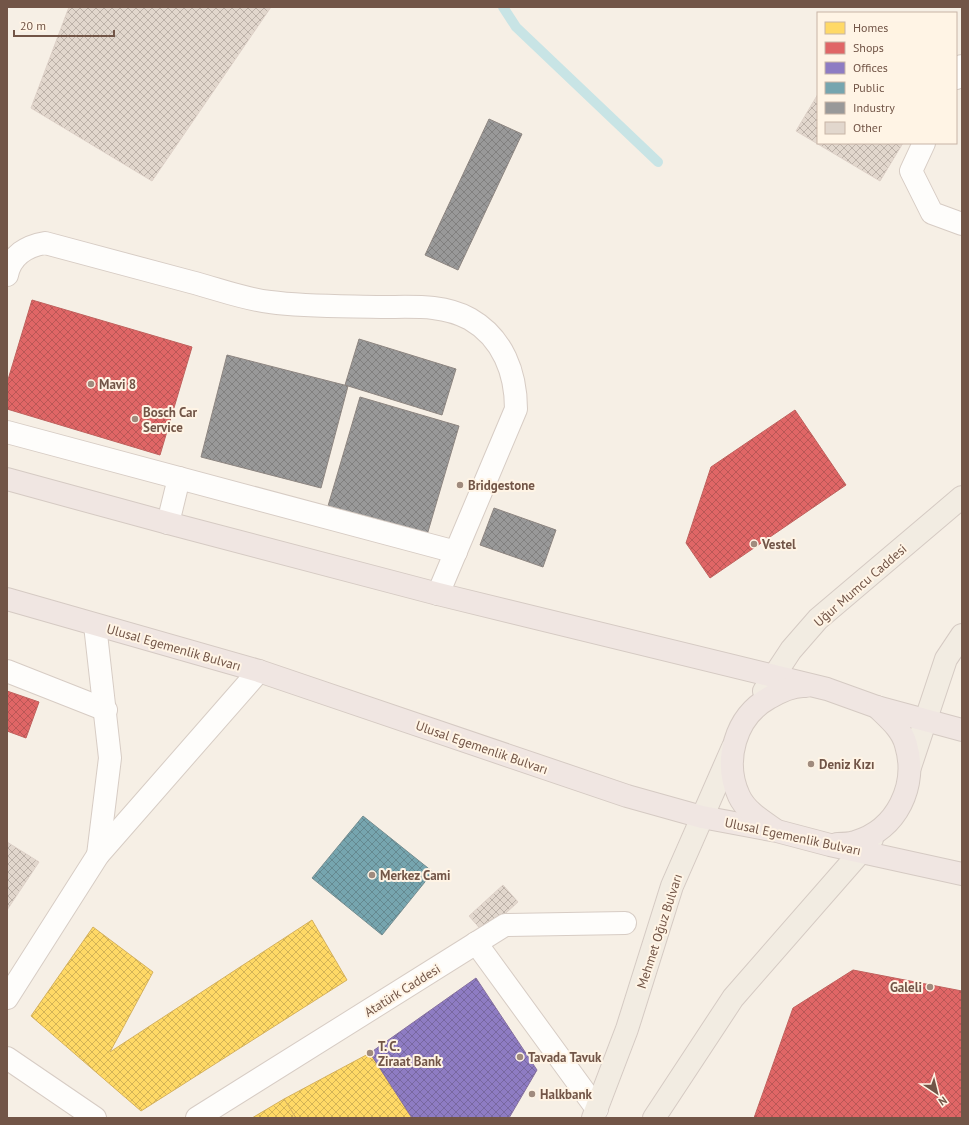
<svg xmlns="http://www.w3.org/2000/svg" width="969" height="1125" font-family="'PT Sans',sans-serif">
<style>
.homes{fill:url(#homes-cross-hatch);stroke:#d5b15d}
.shops{fill:url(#shops-cross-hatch);stroke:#bf615d}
.offices{fill:url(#offices-cross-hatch);stroke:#86709e}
.public{fill:url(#public-cross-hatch);stroke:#758d90}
.industry{fill:url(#industry-cross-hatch);stroke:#8d8580}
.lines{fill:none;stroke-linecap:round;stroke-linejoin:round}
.stream{stroke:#c8e4e5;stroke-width:10}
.building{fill:url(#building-cross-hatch);stroke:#ded1c8}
.minor-casing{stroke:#d7ccc4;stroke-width:24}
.major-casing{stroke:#d5cac3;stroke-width:24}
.highway-casing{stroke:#d5cac3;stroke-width:24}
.minor{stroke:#fefdfb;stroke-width:22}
.major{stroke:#f2ece2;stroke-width:22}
.highway{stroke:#f0e6e2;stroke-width:22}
.poi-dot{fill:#a08b7e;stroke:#fff4e5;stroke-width:1.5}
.labels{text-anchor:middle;stroke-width:4;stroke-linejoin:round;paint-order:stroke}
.poi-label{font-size:13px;font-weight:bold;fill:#725547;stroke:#fff4e5;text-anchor:start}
.street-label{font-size:13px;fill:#725547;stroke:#fff4e5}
</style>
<defs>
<pattern id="homes-cross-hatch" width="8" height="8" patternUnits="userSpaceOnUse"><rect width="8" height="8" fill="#ffd966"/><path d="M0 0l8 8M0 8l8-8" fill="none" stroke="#d3b356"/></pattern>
<pattern id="shops-cross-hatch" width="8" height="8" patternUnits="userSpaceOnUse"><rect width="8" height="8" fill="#e06666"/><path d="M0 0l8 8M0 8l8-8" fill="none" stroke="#ba5756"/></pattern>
<pattern id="offices-cross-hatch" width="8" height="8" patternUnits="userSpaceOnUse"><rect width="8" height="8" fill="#8e7cc3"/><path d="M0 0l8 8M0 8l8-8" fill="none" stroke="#7868a0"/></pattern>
<pattern id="public-cross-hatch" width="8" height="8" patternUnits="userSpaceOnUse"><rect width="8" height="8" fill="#76a5af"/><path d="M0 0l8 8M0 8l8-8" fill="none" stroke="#658990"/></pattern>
<pattern id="industry-cross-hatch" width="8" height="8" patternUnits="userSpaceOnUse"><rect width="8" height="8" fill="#999"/><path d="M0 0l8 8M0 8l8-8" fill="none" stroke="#81807f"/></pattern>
<pattern id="building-cross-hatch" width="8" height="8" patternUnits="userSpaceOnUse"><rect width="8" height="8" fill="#e2d7cd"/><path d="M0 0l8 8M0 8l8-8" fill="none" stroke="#bcb1a8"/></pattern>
</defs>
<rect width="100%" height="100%" fill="#f6efe5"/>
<g class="homes">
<polygon points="312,920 347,980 141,1111 31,1016 93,927 153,972 110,1052"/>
<polygon points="370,1053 412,1118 296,1118 284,1099"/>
<polygon points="284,1099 296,1118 252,1118"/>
</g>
<g class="shops">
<polygon points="32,300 192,347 160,455 7,409 7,383"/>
<polygon points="795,410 846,485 710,578 686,543 711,467"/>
<polygon points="7,691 39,702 26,738 7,731"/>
<polygon points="853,970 962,991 962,1118 754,1118 793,1008"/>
</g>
<polygon class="offices" points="476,978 537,1070 509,1118 412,1118 370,1053"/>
<polygon class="public" points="363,816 433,872 382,935 312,878"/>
<g class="industry">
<polygon points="489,119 522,134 458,270 425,255"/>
<polygon points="359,339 456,369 442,415 345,385"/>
<polygon points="227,355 348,386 321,488 201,457"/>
<polygon points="360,397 459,426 427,535 328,506"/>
<polygon points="494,508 556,530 543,567 480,545"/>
</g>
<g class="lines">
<polyline class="stream" points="503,7 516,27 658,162"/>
</g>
<g class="building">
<polygon points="69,7 271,7 152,181 31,108"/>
<polygon points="818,94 818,143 903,143 880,181 796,131"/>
<polygon points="7,842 39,862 7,910"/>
<polygon points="503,885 518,902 484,933 469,916"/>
</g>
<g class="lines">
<defs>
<g id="minor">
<polyline points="956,78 962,66"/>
<polyline points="924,143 911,171 932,213 962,224"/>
<path d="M7,275C11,255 27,246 45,243C94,256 143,269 191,282C218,289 243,299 270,302C307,307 345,306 382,307C412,307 443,304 470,319C503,338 516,373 516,409L438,594"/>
<polyline points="7,432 456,552"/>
<polyline points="168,523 179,478"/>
<polyline points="95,625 110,758 98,855"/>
<polyline points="7,671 106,710"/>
<polyline points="476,943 597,1109"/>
<polyline points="7,998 98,855 259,671"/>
<polyline points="7,1058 95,1118"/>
<polyline points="197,1118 505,925 625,923"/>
</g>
<g id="major">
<polyline points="764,691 791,650 818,619 962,497"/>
<polyline points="910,767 946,659 962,635"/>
<polyline points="593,1118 627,1029 672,886 733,747"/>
<polyline points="654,1118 733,998 872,839"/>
</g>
<g id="highway">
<polyline points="7,479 168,523 438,594 827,689 877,707 962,730"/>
<polyline points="7,599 259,671 627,796 702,817 777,831 830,845 962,874"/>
<path d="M774,829C761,820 746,811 739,796C723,761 735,717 769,698C779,692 794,685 806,686"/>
<path d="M837,844C843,844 850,844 855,842C897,830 918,785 906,745C902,729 888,718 877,707"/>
</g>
</defs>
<use href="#minor" class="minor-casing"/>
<use href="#major" class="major-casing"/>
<use href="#highway" class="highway-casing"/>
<use href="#minor" class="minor"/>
<use href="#major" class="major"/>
<use href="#highway" class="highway"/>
</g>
<g class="poi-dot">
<circle cx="91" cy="384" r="4"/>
<circle cx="135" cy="419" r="4"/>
<circle cx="460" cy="485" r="4"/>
<circle cx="754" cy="544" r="4"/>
<circle cx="811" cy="764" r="4"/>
<circle cx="372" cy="875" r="4"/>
<circle cx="930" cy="987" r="4"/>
<circle cx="370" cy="1053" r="4"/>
<circle cx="520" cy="1057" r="4"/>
<circle cx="532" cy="1094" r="4"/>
</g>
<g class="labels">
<g class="poi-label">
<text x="99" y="389">Mavi 8</text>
<text x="143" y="417">Bosch Car<tspan x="143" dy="15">Service</tspan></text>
<text x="468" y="490">Bridgestone</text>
<text x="762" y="549">Vestel</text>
<text x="819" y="769">Deniz Kızı</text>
<text x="380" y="880">Merkez Cami</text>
<text x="922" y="992" text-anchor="end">Galeli</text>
<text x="378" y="1051">T. C.<tspan x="378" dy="15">Ziraat Bank</tspan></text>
<text x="528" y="1062">Tavada Tavuk</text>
<text x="540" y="1099">Halkbank</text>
</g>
<g class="street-label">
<text transform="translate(860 585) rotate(-41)" y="5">Uğur Mumcu Caddesi</text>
<text transform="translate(174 647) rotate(16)" y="5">Ulusal Egemenlik Bulvarı</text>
<text transform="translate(482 747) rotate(19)" y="5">Ulusal Egemenlik Bulvarı</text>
<text transform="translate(793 836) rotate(12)" y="5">Ulusal Egemenlik Bulvarı</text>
<text transform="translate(659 931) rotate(-72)" y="5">Mehmet Oğuz Bulvarı</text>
<text transform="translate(402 990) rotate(-32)" y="5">Atatürk Caddesi</text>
</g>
</g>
<rect width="969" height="1125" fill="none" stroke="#725547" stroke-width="16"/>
<rect x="817" y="12" width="140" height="132" fill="#fff4e5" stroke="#c7b4a6"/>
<rect x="825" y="22" width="20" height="12" fill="#ffd966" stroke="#c7b4a6"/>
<text x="853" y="32" font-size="12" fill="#725547">Homes</text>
<rect x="825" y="42" width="20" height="12" fill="#e06666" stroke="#c7b4a6"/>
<text x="853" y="52" font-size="12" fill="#725547">Shops</text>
<rect x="825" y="62" width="20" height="12" fill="#8e7cc3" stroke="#c7b4a6"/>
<text x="853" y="72" font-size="12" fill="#725547">Offices</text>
<rect x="825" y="82" width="20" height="12" fill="#76a5af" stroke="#c7b4a6"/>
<text x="853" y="92" font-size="12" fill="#725547">Public</text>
<rect x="825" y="102" width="20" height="12" fill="#999999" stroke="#c7b4a6"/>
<text x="853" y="112" font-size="12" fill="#725547">Industry</text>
<rect x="825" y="122" width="20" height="12" fill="#e2d7cd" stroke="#c7b4a6"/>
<text x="853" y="132" font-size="12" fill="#725547">Other</text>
<g transform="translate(937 1093) rotate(145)" stroke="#fff4e5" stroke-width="3" paint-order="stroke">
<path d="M0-3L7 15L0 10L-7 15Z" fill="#725547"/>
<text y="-6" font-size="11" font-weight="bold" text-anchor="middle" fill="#725547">N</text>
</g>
<path d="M14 30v6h100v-6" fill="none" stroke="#725547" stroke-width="2"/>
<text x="20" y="30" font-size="12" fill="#725547" stroke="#fff4e5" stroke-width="3" paint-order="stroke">20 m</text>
</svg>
